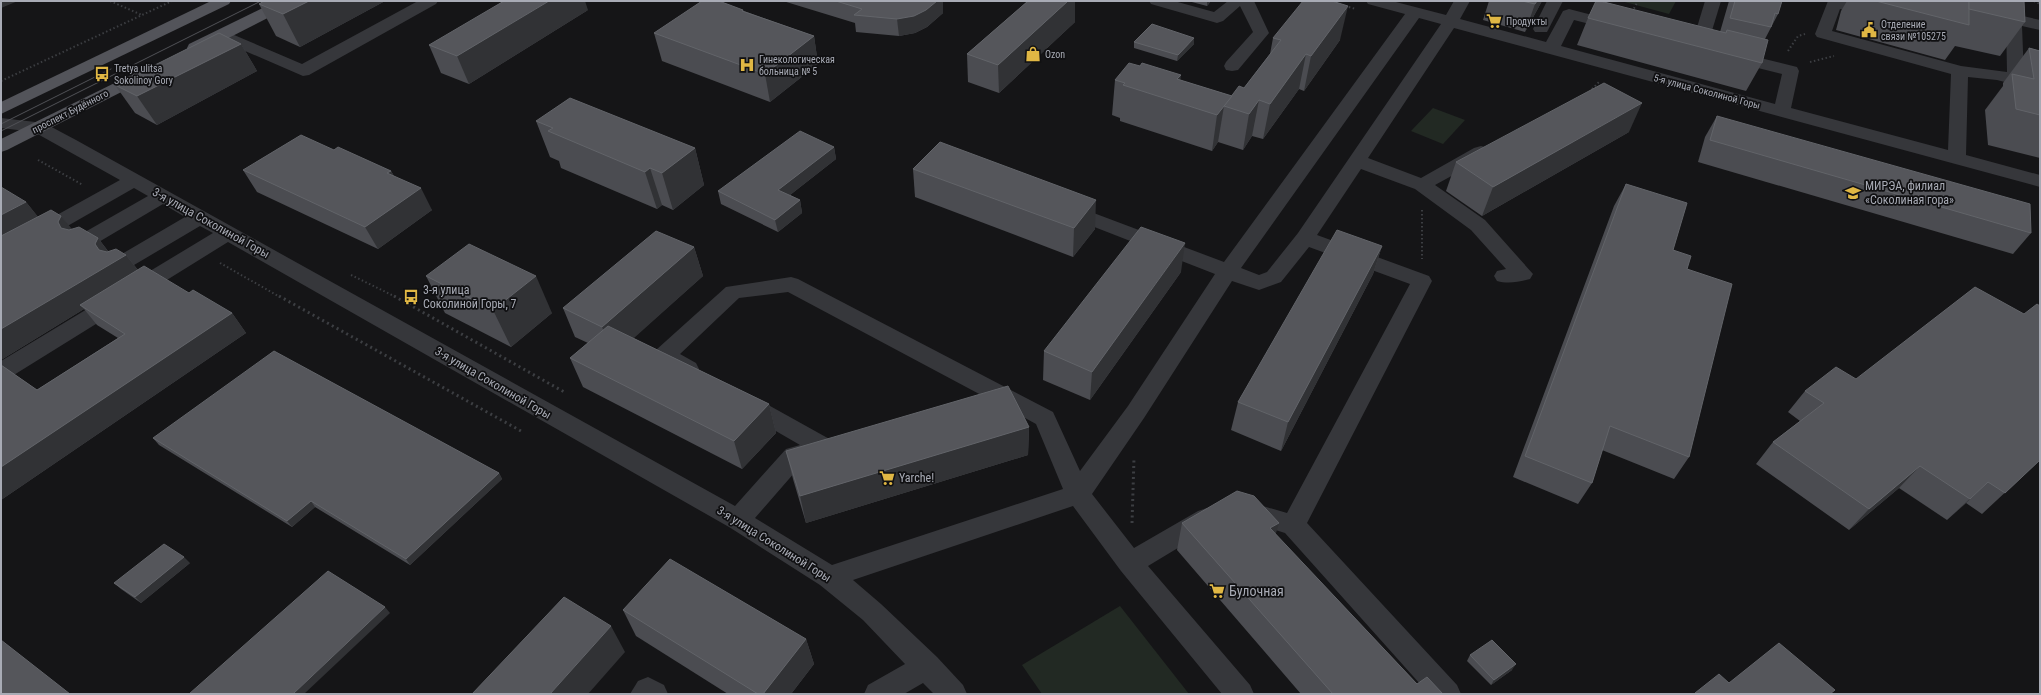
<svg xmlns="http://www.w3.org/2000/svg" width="2041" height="695" font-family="'Roboto Condensed',sans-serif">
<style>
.green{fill:#222923}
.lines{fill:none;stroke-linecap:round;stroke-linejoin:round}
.path-far1{stroke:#3c3e42;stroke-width:2;stroke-dasharray:1.5 2.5;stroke-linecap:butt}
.path{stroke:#3c3e42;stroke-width:3;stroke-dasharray:2 3.5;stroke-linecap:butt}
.minor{fill:#36373b;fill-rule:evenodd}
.major{fill:#53545a;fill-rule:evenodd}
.tram{stroke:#505156;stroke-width:1}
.wall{fill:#4b4c51}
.shaded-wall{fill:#313235}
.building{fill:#55565b;stroke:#626469}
.labels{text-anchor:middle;stroke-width:3.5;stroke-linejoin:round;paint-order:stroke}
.far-poi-label{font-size:10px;fill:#a8abb5;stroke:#101012;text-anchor:start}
.far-street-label{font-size:10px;fill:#a8abb5;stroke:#101012}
.poi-label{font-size:12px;fill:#a8abb5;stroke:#101012;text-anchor:start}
.street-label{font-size:12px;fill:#a8abb5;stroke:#101012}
.near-poi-label{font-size:14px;fill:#a8abb5;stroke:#101012;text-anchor:start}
</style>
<rect width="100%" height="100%" fill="#151517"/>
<g class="green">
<polygon points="1621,1 1676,1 1669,14"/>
<polygon points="1433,108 1465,120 1443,144 1411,131"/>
<polygon points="1120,606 1189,694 1042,694 1022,665"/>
</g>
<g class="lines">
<g class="path-far1">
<polyline points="110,1 142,15"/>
<polyline points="2034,1 2040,4"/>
<polyline points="1345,6 1356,9"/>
<polyline points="1632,12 1638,1"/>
<polyline points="1788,51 1798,36 1805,34"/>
<polyline points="1810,62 1834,56"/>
<polyline points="1,81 172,1"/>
<polyline points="1592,89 1600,81"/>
<polyline points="38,160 83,185"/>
<polyline points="1422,210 1422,259"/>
<polyline points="220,263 280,297"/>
<polyline points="351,275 396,297"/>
</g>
<g class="path">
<polyline points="279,296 521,431"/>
<polyline points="394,296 566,393"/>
<polyline points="1132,523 1134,458"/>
</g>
<g class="minor">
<polygon points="418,1 438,1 436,4 309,75 303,76 215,38 213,35 215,32 221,30 227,32 302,64"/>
<polygon points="1149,1 1174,1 1214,12 1228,1 1254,1 1269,33 1238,70 1232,71 1226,70 1224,66 1226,62 1253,32 1240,6 1223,21 1217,23 1151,4"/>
<path d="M1366,1H1392L1446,15L1454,1H1470L1460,19L1546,42L1563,11L1569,9L1623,23L1625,26L1623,29L1617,31L1574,20L1561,46L1775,104L1782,74L1726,60L1724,56L1726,52L1732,51L1797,67L1799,71L1791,108L1948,150L1951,74L1817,37L1815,34L1828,1H1845L1897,14L1901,1H1917L1909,23L1903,25L1840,9L1832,31L1961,66L2007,72L2006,19L2008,16L2014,14L2040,20V30L2022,26L2024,77L2040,81V91L1997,80L1968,77L1966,155L2040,175V187L1454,28L1368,158L1421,178L1474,148L1481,146L1488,148L1490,152L1488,156L1435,185L1485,220L1533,274L1530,279C1519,282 1508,284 1497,281L1494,276L1497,271L1506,269L1471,230L1415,189L1361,169L1317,235L1429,276L1432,281L1307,523L1457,685L1461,694H1429L1285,533L1240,519L1236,512L1240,505L1249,502L1287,513L1410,284L1309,247L1281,282L1259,290L1232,281L1144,418L1092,494L1134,548L1198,511L1207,508L1216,511L1220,518L1216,525L1148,566L1250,685L1254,694H1222L1121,571L1073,506L853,580L881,604L937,657L963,685L967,694H934L923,683L904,694H864L868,685L905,664L863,620L820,585L729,527L228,242L9,378L1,380V361L213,233L200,226L129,268L122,270L115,268L112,263L115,258L185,217L163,204L92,246L85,248L78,246L75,241L78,236L148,196L134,188L8,260L1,262V246L120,180L34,132L1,128V118L44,123L76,140L735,506L786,449L800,445L738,409L734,403L738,397L746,394L754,397L833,441L837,448L833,455L802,464L755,518L832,565L1063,489L1036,424L1005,407L988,412L980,409L976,403L980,397L983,396L788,292L739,298L680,354L696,363L699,369L696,375C682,379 660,368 653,356L656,350L726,287L791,277L798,279L1053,412L1080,471L1128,406L1215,274L1061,214L1058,210L1061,206L1068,204L1075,206L1224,262L1405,14L1368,4ZM1419,18L1441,24L1298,233L1267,272L1259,275L1241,268Z"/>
<polygon points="1547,1 1563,1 1547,32 1535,32 1533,29"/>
<polygon points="1705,1 1721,1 1707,47 1705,51 1699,52 1693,51 1691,47"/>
<polygon points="648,677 664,685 668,694 630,694 638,681"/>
</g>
<g class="major">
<polygon points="211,1 231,1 229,4 1,114 1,102"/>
<polygon points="277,1 297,1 295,4 201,52 195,53 189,52 187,48 189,44"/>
<polygon points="143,69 149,70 151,74 149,78 7,150 1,152 1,139"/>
</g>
<g class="tram">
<polyline points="1,124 111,69"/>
<polyline points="1,131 261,1"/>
</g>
</g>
<g class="wall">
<polygon points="264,1 385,1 300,47 276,36 259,4"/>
<polygon points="783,1 943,1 943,13 927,27 915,33 899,36 856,32 855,23"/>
<polygon points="1028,1 1075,1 1075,22 999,93 968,82 967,54"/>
<polygon points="1188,1 1211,1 1207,6"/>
<polygon points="1489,1 1542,1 1525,32 1483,20"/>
<polygon points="1729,1 1782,1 1778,14 1765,39 1762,63 1746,91 1577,45 1588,18 1720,32"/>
<polygon points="1847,1 2024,1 2025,22 2000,56 1955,46 1945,60 1836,30 1841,11"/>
<polygon points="1337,3 1340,40 1304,91 1299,89 1263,139 1252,136 1243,150 1218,142 1212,151 1120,121 1120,118 1112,115 1115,80 1180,80 1232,96 1244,88 1270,54 1273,38"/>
<polygon points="588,10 469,84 441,73 429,45"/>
<polygon points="743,10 744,11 814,36 818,64 770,102 662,61 654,33"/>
<polygon points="1134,42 1194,44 1177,61 1134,48"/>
<polygon points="241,44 257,71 157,125 135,113 115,85"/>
<polygon points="2029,48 2040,51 2040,158 1988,145 1985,110 2003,86 2003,83"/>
<polygon points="1717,116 2031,233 2013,254 1698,162 1705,137"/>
<polygon points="536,121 695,148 704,185 673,210 662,205 657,209 561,168 559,161 550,157"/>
<polygon points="1629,132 1482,216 1446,191 1456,162"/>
<polygon points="834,147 836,159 790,195 800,200 802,213 778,232 721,204 718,191"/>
<polygon points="334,150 391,171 394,176 432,210 378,249 257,192 243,170"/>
<polygon points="913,169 1095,229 1073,257 915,197"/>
<polygon points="1626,184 1687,269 1689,457 1674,479 1602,450 1592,483 1578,504 1513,477 1614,206"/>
<polygon points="26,202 38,217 61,216 71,229 98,238 108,251 126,255 138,270 232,313 246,333 1,500 1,365 37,390 118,338 97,325 84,309 1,360"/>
<polygon points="1382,246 1373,274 1281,451 1231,430 1238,402"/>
<polygon points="694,247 703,276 633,338 769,404 776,433 742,469 583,387 570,358 588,343 575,337 563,308"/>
<polygon points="1181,272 1090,400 1043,380 1044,351"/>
<polygon points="426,276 552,313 511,347 445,313"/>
<polygon points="1856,379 2040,460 1982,514 1966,503 1947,520 1899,488 1849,530 1756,464 1773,442 1800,421 1788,412 1805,391"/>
<polygon points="1029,427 1028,455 806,523 793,479 786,451"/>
<polygon points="153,438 499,473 502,479 410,565 315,507 292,527 159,445"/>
<polygon points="1182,523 1276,535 1417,684 1443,694 1301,694 1177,550"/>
<polygon points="190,563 141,603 121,589 114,583"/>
<polygon points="623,610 806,639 814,664 791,694 728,694 636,636"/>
<polygon points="1470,655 1512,670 1491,685 1467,661"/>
</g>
<g class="shaded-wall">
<polygon points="1,1 18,1 1,8"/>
<polygon points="309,1 385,1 300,47 283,14"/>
<polygon points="549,1 585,1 588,10 469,84 457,56"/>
<polygon points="931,1 943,1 943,13 927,27 915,33 899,36 897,19"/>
<polygon points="1068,1 1075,1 1075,22 999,93 998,65"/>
<polygon points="1207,1 1211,1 1207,6"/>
<polygon points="1537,1 1542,1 1525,32 1535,4"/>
<polygon points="1348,6 1340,40 1304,91 1311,56"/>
<polygon points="814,36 818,64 770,102 765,74"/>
<polygon points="1194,38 1194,44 1177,61 1178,55"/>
<polygon points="241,44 257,71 157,125 137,96"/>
<polygon points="1306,54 1299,89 1263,139 1270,104"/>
<polygon points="1181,75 1178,102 1177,79"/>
<polygon points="1259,100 1252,136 1243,150 1249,114"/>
<polygon points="1642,103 1629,132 1482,216 1493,187"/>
<polygon points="1224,106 1218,142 1212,151 1217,115"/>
<polygon points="834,147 836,159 781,202 778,190"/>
<polygon points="695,148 704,185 673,210 662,173"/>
<polygon points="650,168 662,205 657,209 645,172"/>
<polygon points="391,171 402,193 387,173"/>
<polygon points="421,188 432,210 378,249 365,227"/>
<polygon points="800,200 802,213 778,232 775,220"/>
<polygon points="1096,200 1095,229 1073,257 1074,228"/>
<polygon points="26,202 42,222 1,244 1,215"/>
<polygon points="61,216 77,235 61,228 58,222"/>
<polygon points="98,238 113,258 126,255 141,274 80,305 84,309 1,360 1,329 99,250 95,244"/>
<polygon points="1185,243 1181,272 1090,400 1092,372"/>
<polygon points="1382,246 1373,274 1281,451 1288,422"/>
<polygon points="694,247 703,276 614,356 602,327"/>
<polygon points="536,276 552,313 511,347 493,310"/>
<polygon points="232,313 246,333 1,500 1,467"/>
<polygon points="769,404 776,433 742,469 734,441"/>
<polygon points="1029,427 1028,455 806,523 800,496"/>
<polygon points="1920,466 1899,488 1849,530 1869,509"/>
<polygon points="499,473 502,479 410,565 406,559"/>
<polygon points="1988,482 1966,503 1947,520"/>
<polygon points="311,501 315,507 292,527 287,521"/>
<polygon points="1279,523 1271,550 1270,528"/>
<polygon points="184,557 190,563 141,603 135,597"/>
<polygon points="385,607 390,613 304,694 293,694"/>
<polygon points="611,626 625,652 588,694 550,694"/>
<polygon points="806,639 814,664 791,694 763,694"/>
<polygon points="1516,664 1512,670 1491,685 1494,680"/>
</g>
<g class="building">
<polygon points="264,1 309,1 283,14 259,4"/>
<polygon points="504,1 549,1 457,56 429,45"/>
<polygon points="702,1 719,1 743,10 742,11 814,36 765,74 654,33"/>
<polygon points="836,1 937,1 926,10 914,16 897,19 854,15 862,9"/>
<polygon points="1028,1 1068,1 998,65 967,54"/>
<polygon points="1303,1 1333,1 1332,1 1348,6 1311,56 1306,54 1270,104 1259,100 1249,114 1224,106 1239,86 1244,88 1281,40 1273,38"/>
<polygon points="1522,1 1537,1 1535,4"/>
<polygon points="1596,1 1600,1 1726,33 1727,30 1768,40 1762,63 1588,18"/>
<polygon points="1735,1 1782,1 1778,14 1775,13 1771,27 1730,18"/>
<polygon points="1876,1 1969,1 1969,25"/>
<polygon points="1969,1 2024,1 2025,22 1969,9"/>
<polygon points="1152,24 1194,38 1178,55 1134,42"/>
<polygon points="219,33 241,44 137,96 115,85"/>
<polygon points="2029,48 2040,51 2040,115 2016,109 2012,74 2034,79"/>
<polygon points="1129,63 1140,66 1142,63 1181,75 1177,79 1232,96 1217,115 1123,85 1125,83 1115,80"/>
<polygon points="1604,83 1642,103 1493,187 1456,162"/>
<polygon points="570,98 695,148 662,173 650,168 645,172 548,131 553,128 536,121"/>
<polygon points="1717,116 2030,204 2031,233 1710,140"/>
<polygon points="800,131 834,147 778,190 800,200 775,220 718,191"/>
<polygon points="301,135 334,150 338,147 391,171 387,173 421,188 365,227 243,170"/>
<polygon points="940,142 1096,200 1074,228 913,169"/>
<polygon points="1626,184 1687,203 1673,250 1691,256 1687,269 1732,284 1689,457 1610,426 1592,483 1525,456"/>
<polygon points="1,187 26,202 1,215"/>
<polygon points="51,210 61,216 58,222 61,228 69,230 79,227 98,238 95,244 99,250 107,252 116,249 126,255 1,329 1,236"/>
<polygon points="1141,227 1185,243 1092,372 1044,351"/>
<polygon points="1337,230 1382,246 1288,422 1238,402"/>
<polygon points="656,231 694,247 602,327 563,308"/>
<polygon points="469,244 536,276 493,310 426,276"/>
<polygon points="144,266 189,293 193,290 232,313 1,467 1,365 37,390 125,334 80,305"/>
<polygon points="1975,287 2024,314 2037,304 2040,306 2040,460 2005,493 1988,482 1970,499 1920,466 1869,509 1773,442 1824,403 1805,391 1836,367 1856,379"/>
<polygon points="608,326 769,404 734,441 570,358"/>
<polygon points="274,351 499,473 406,559 311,501 287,521 153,438"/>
<polygon points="1008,386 1029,427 800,496 786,451"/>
<polygon points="1237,491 1254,496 1279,523 1270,528 1417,684 1427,677 1443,694 1333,694 1182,523"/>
<polygon points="164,544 184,557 135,597 114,583"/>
<polygon points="670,559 806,639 763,694 758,694 623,610"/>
<polygon points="328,571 385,607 293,694 189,694"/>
<polygon points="564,597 611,626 550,694 472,694"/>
<polygon points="1,640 70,694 1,694"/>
<polygon points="1492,640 1516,664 1494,680 1470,655"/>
<polygon points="1779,643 1835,690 1830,694 1696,694 1695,693 1719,674 1729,683"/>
</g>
<defs>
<symbol id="supermarket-bare" viewBox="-9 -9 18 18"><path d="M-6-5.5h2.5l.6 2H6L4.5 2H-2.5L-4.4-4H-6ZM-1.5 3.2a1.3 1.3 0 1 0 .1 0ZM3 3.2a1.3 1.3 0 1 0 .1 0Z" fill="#e0b744" stroke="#101012" stroke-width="2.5" paint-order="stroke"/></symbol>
<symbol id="civic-bare" viewBox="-9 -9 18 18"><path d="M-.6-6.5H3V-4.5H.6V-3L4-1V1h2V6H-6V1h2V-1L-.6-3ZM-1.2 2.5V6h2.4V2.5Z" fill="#e0b744" stroke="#101012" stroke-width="2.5" paint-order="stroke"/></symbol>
<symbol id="shop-bare" viewBox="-9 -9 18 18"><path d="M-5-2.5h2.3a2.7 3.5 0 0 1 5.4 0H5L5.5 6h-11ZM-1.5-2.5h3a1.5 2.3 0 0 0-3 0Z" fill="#e0b744" stroke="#101012" stroke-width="2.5" paint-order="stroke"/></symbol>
<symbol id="hospital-bare" viewBox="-9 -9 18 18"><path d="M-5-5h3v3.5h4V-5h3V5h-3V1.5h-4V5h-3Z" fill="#e0b744" stroke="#101012" stroke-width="2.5" paint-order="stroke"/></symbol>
<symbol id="bus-bare" viewBox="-9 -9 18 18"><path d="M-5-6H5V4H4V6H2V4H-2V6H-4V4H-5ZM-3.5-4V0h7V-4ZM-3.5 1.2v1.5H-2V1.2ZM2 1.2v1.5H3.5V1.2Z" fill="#e0b744" stroke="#101012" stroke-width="2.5" paint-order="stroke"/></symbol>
<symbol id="university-bare" viewBox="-9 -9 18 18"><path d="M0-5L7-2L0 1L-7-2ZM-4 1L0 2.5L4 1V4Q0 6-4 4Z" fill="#e0b744" stroke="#101012" stroke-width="2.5" paint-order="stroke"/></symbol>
</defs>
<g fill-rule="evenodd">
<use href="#supermarket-bare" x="1483" y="10" width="22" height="22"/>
<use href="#civic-bare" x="1858" y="19" width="22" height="22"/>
<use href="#shop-bare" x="1022" y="43" width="22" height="22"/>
<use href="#hospital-bare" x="736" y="54" width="22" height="22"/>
<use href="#bus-bare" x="91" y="63" width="22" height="22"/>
<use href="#university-bare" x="1842" y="182" width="22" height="22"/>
<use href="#bus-bare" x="400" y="286" width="22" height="22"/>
<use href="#supermarket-bare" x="876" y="467" width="22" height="22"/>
<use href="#supermarket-bare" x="1206" y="580" width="22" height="22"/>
</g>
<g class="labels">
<g class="far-poi-label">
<text x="1506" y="25">Продукты</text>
<text x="1881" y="28">Отделение<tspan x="1881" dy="12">связи №105275</tspan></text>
<text x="1045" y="58">Ozon</text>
<text x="759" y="63">Гинекологическая<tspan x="759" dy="12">больница № 5</tspan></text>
<text x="114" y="72">Tretya ulitsa<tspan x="114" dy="12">Sokolinoy Gory</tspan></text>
</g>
<g class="far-street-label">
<text transform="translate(1707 91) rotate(15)" y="4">5-я улица Соколиной Горы</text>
<text transform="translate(70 111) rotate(-27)" y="4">проспект Будённого</text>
</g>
<g class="poi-label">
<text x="1865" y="190">МИРЭА, филиал<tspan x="1865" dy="14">«Соколиная гора»</tspan></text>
<text x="423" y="294">3-я улица<tspan x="423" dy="14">Соколиной Горы, 7</tspan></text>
<text x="899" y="482">Yarche!</text>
</g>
<g class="street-label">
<text transform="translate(211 223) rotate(29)" y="4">3-я улица Соколиной Горы</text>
<text transform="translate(493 383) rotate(30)" y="4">3-я улица Соколиной Горы</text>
<text transform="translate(774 544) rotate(32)" y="4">3-я улица Соколиной Горы</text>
</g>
<g class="near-poi-label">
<text x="1229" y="596">Булочная</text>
</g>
</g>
<rect width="2041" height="695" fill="none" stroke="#a8abb5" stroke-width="4"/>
</svg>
